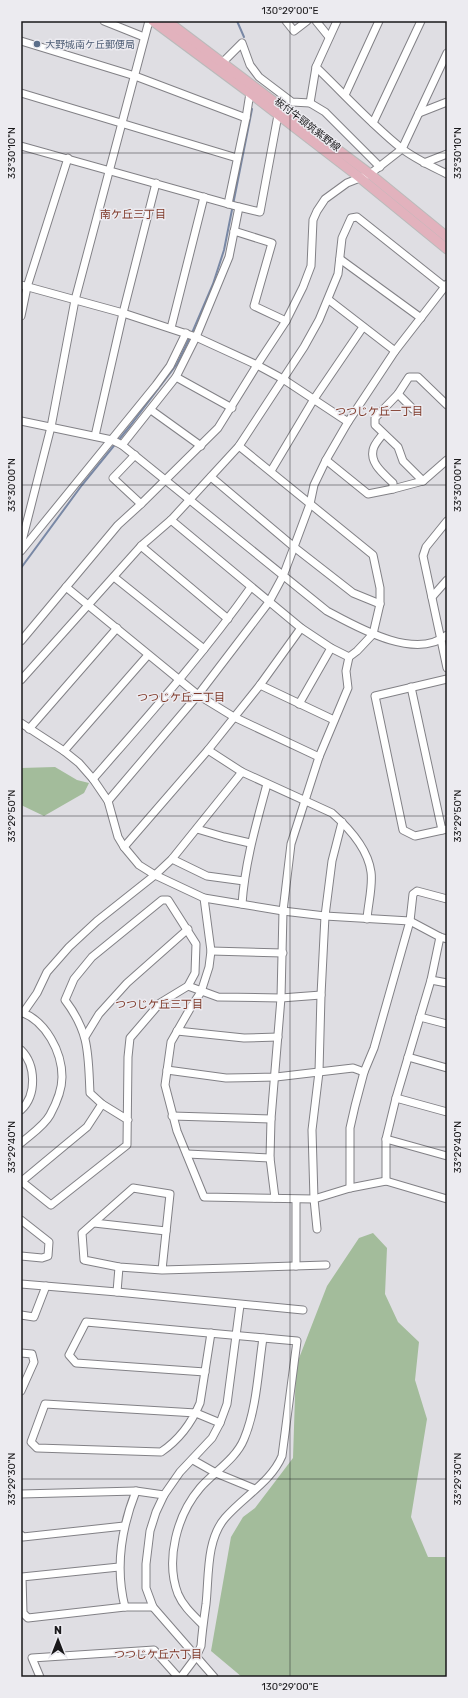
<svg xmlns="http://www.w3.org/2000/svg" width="468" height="1698" font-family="Rubik,'Noto Sans JP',sans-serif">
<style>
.green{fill:#a3bc9b}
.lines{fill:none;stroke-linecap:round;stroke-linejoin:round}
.stream{stroke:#7988a5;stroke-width:2}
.minor-casing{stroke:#828186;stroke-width:9}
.major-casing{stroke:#bababa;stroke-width:11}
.minor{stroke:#fff;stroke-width:7}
.major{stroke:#e2b2bd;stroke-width:9}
.ticks{fill:none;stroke:#19181a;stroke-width:1;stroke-opacity:0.45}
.service-dot{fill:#5c6f8a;stroke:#ecebf0;stroke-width:1.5}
.labels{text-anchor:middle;stroke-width:3;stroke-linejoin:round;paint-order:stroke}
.service-label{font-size:10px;fill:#4e5e75;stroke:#ecebf0;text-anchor:start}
.street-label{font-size:10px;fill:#19181a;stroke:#ecebf0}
.neighbourhood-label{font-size:11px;fill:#7f3a2a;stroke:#ecebf0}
.neatline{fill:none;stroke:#19181a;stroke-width:1.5}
.ticks-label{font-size:10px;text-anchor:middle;fill:#19181a}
</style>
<rect width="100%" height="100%" fill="#dfdee3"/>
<g class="green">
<polygon points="55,767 77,780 89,783 84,793 44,816 21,805 21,768"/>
<polygon points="373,1233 387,1248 385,1294 398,1322 419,1342 415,1380 427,1419 411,1517 428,1557 447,1557 447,1677 242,1677 211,1651 231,1537 243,1517 255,1508 293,1458 296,1366 327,1286 359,1238"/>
</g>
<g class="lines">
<g class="stream">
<polyline points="237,21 244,37"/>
<polyline points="192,333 213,284 224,250 252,109"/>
<polyline points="21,568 82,485 130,426 177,364 190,337"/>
</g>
<defs>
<g id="minor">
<polyline points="104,21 144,37"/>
<polyline points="286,21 294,31 307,21"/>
<polyline points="316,21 329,37"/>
<path d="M337,21L316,67C344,94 371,124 401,148C415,159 431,166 447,174"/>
<polyline points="21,41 135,76 246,118"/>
<polyline points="222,63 242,43 250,65 259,77 292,102 310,103 325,112 380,167"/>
<polyline points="21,93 237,158"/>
<polyline points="345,95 379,21"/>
<polyline points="310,103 316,67"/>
<polyline points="419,113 447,102"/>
<polyline points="373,123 421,21"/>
<polyline points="21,146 239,207 229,257 196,337 176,377 122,445"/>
<polyline points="424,163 447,154"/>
<polyline points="228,204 246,118 250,93"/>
<polyline points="239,207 260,212 278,115"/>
<polyline points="234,231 272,243 254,306 286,321"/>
<polyline points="340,259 421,318"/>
<polyline points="21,285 123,313 196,337 257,365 283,379 348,422"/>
<polyline points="329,300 395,351"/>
<polyline points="21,316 27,287 68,158"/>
<polyline points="171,328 204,197"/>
<polyline points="176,377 232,408"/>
<polyline points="398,394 413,409"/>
<polyline points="151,410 201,446"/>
<path d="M21,421L112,440L122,445L327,611C357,627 415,661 447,635"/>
<path d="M383,434C380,438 374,444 373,450C370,464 384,474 393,483V489"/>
<polyline points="95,436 123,313 156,183"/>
<polyline points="239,446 373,555 380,588 380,604 373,634 357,651 349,657 346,671 348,688 319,757 291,844 283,911 281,998 271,1119 270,1158 275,1198"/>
<polyline points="135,455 113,478 141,504"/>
<polyline points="326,460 368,494 393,489 423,481 447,460"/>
<polyline points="271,471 314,399 363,327"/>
<polyline points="211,477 294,547 353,593 380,604"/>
<polyline points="423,481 403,461 398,447 375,425 375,418 398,394 409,377 418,377 447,405"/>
<polyline points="171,520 301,628 331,648 349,657"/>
<polyline points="447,521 426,547 423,556 447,668"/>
<polyline points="21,545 51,427 75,300 149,21"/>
<polyline points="141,546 228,619"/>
<polyline points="21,551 156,385 170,366 186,333"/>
<polyline points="114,577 204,649"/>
<polyline points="66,587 198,695 234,717 319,757"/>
<polyline points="432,597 447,580"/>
<polyline points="21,641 118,525 141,504 218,428 257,365 286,321 303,287 311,266 313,220 317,211 325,199 347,183 370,174 402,149 447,53"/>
<polyline points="447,679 375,696 403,830 415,836 447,829"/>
<polyline points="21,680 141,546 171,520 239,446 304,347 319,320 338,274 342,238 351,218 357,217 445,287"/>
<polyline points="260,685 334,720"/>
<polyline points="411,687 442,830"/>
<polyline points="299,704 331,648"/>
<polyline points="21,723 64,751 79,763 93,779 108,801 118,837 124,847 139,865 155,875 204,898 283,911 325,916 410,921 440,937 447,939"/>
<polyline points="29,729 117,628"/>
<path d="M208,750L242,772L332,813C349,828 368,849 371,872C373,886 368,904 367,919"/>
<polyline points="64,751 148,655"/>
<path d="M93,779C148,716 203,655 251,587"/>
<polyline points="108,801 198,695 269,602 283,576 294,547 310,504 314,485 326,460 348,422 395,351 447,284"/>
<polyline points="197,829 224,837 250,843"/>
<polyline points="124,847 208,750 260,685 301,628"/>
<polyline points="172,859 207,876 244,881"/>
<polyline points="204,898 211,951 209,967 201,992 191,1007 171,1042 165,1085 177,1131 204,1197 314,1199 350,1188 386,1181 447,1199"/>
<path d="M242,904C245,862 256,825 267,784"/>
<polyline points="211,951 283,953"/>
<polyline points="431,980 447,983"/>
<polyline points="188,986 218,997 281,998 321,995"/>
<path d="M21,1012C46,1021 62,1052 62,1077C62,1089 56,1104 50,1115C44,1126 30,1135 21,1143"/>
<polyline points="23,1013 37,993 47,972 69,947 97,921 155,875 172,859 242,772"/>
<polyline points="420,1017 447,1024"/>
<polyline points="177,1031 244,1038 278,1037"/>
<polyline points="85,1037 99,1014 127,983 188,929"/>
<path d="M21,1050C36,1065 37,1095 21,1110"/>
<polyline points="408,1057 447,1068"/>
<polyline points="167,1070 226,1078 276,1077 353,1068 364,1072"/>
<polyline points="396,1098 447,1112"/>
<polyline points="172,1116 271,1119"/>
<polyline points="386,1139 447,1156"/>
<polyline points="187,1154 270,1158"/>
<path d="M21,1181L51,1205L127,1145L128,1057L130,1038L160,1003L188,986L195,973L196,944L168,900H162L92,957L74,979L65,1000C90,1033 88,1054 90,1093L102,1104L128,1120"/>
<polyline points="22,1181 87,1127 102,1104"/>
<polyline points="386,1181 386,1139 396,1098 431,980 440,937"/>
<polyline points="350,1188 350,1128 355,1106 364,1072 374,1048 410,921 413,894 417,891 447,899"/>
<polyline points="21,1220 49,1242 48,1256 42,1258 21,1256"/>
<polyline points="94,1223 166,1231"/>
<polyline points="317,1229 314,1199 312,1130 319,1072 321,995 325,916 332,861 342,822"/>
<polyline points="296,1266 296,1200"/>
<polyline points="162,1270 170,1194 133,1188 82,1233 84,1260 119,1267 162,1270 326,1265"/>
<polyline points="21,1284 117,1292 303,1310"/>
<polyline points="117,1292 119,1267"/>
<polyline points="21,1315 34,1317 46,1286"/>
<path d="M211,1333L200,1403C192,1422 179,1440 161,1452L37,1448L31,1442L45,1404L196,1413L220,1423"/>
<polyline points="21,1353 32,1354 34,1362 21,1391"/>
<polyline points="193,1460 216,1473 255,1489"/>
<polyline points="21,1494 136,1491 164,1495"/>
<polyline points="21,1535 23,1537 124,1526"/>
<polyline points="119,1567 22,1577 23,1613 28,1618 125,1607 153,1607"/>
<path d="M125,1607C115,1568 121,1529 136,1491"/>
<path d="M202,1624C193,1615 183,1606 178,1594C165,1560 177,1515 200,1488C214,1472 236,1459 244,1439C257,1408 258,1371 263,1338"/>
<polyline points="40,1677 32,1658 154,1650 178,1677"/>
<path d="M181,1677L196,1657L201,1646C202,1632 204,1618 206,1604C209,1577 206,1540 225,1518C244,1496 271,1482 282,1456L297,1341L86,1322L69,1355L76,1363L205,1372"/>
<polyline points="214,1677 153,1607 146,1588 146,1564 150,1531 156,1512 164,1495 180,1472 212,1438 220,1423 227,1404 240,1305"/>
</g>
<g id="major">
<polyline points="153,21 250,93 359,177 447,249"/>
<polyline points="167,21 370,174 447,237"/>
</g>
</defs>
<use href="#minor" class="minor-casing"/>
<use href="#major" class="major-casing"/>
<use href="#minor" class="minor"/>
<use href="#major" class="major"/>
</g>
<path class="ticks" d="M290,21V1677M21,153H447M21,485H447M21,816H447M21,1147H447M21,1479H447"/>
<circle class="service-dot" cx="37" cy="44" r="4"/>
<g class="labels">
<g class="service-label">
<text x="45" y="48">大野城南ケ丘郵便局</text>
</g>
<g class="street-label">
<text transform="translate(308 124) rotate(38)" y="4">板付牛頸筑紫野線</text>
</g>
<g class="neighbourhood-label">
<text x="133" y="218">南ケ丘三丁目</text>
<text x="379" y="415">つつじケ丘一丁目</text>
<text x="181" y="701">つつじケ丘二丁目</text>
<text x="159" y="1008">つつじケ丘三丁目</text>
<text x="158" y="1658">つつじケ丘六丁目</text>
</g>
</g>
<rect width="468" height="1698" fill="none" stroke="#ecebf0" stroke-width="44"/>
<g transform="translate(58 1640)" stroke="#ecebf0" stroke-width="3" paint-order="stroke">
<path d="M0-3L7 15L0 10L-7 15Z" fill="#19181a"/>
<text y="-6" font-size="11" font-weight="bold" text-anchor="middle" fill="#19181a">N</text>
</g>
<rect x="22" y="22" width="424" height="1654" class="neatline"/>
<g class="ticks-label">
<text x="290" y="14">130°29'00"E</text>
<text transform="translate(11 153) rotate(-90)" y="4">33°30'10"N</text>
<text transform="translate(457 153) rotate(-90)" y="4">33°30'10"N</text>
<text transform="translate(11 485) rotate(-90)" y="4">33°30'00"N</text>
<text transform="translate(457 485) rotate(-90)" y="4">33°30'00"N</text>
<text transform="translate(11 816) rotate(-90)" y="4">33°29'50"N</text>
<text transform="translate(457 816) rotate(-90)" y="4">33°29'50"N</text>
<text transform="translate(11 1147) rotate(-90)" y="4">33°29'40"N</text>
<text transform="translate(457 1147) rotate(-90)" y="4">33°29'40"N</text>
<text transform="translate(11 1479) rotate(-90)" y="4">33°29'30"N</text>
<text transform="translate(457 1479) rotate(-90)" y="4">33°29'30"N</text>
<text x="290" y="1690">130°29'00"E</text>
</g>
</svg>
